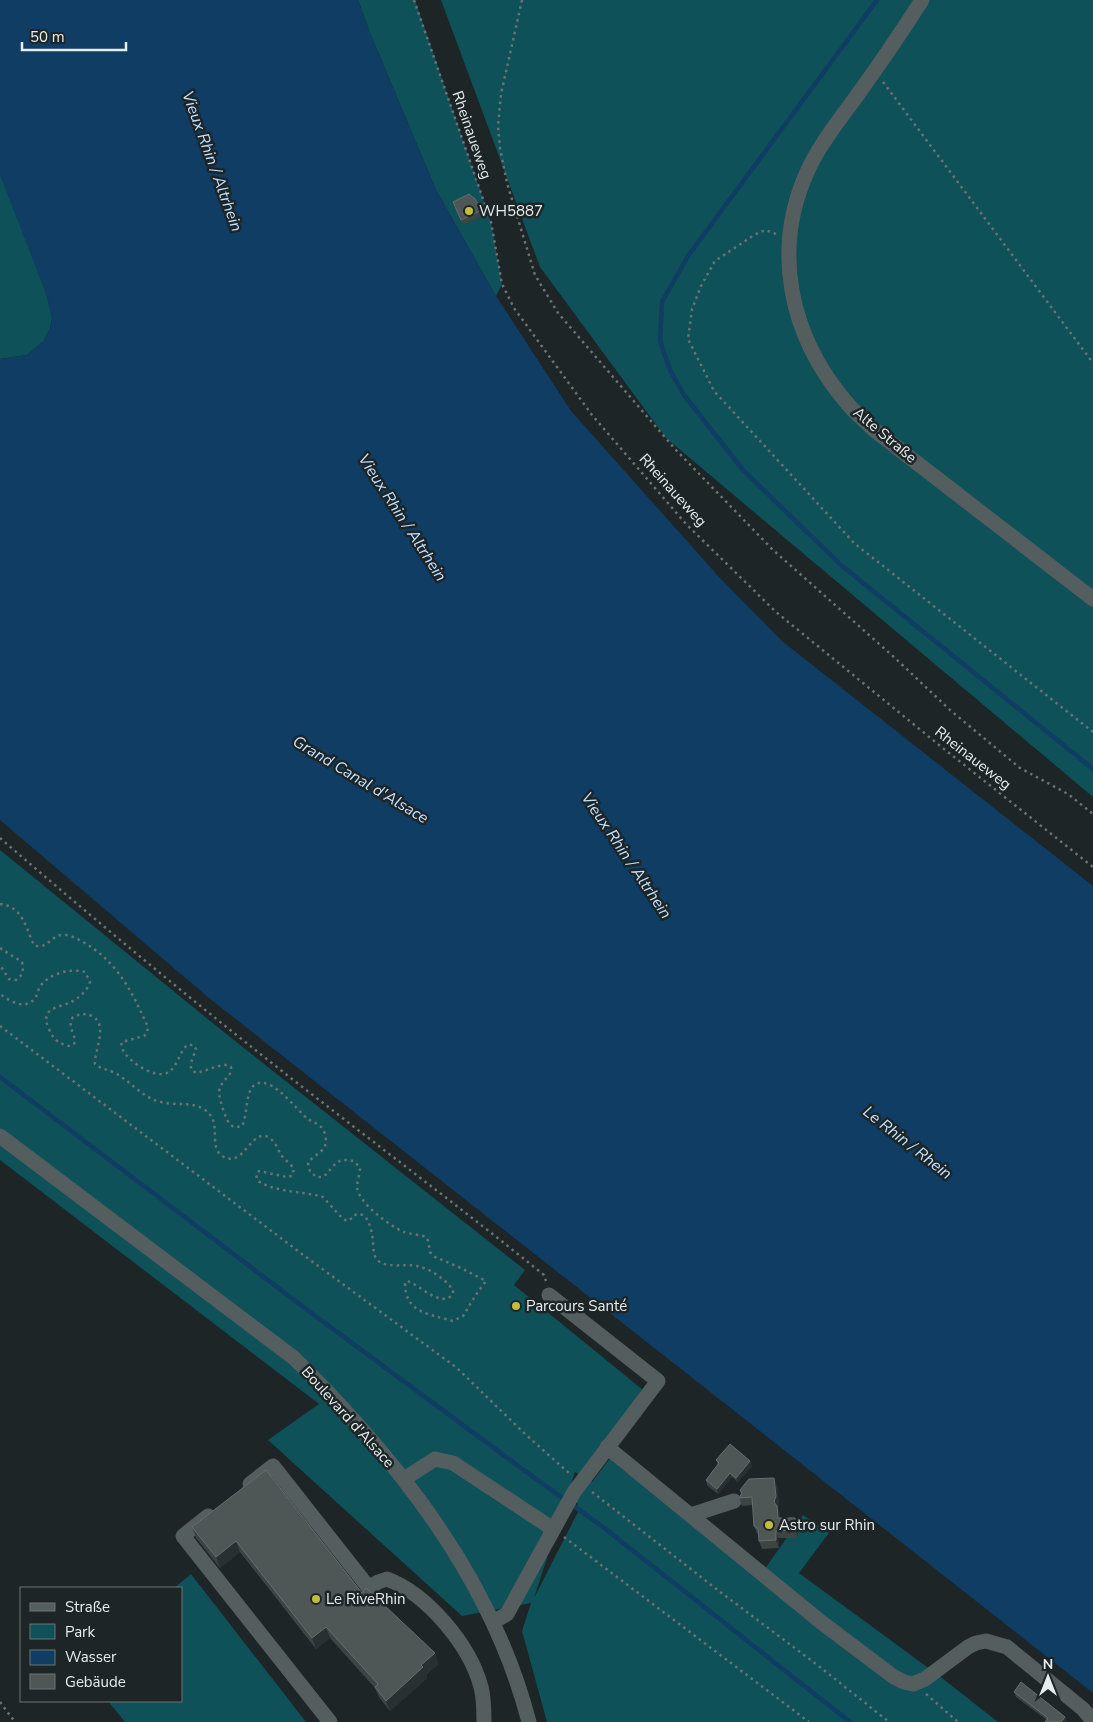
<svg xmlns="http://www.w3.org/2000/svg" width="1093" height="1722" font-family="'Nunito Sans',sans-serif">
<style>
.green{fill:#0e5159;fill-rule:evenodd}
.water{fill:#0f3d63}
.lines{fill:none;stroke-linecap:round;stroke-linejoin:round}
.stream{stroke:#0f3d63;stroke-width:4.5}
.path{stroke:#6b7274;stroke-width:2.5;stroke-dasharray:2.5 4;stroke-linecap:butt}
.minor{stroke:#555e5f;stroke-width:15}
.wall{fill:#3d4544}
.shaded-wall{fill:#283031}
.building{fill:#4f5756;stroke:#676e6e}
.poi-dot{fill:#c3bd3e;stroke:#1d2527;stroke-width:2}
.labels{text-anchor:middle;stroke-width:5;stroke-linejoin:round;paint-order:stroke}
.street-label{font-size:15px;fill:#e8edee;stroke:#1d2527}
.poi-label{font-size:15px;fill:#e8edee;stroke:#1d2527;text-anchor:start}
.water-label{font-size:16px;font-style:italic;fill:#c2e0ff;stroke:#1d2527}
</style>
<rect width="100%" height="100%" fill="#1d2527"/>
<g class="green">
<polygon points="358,0 415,0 491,222 502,284 496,296 436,190 370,33"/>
<polygon points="441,0 1093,0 1093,797 666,438 540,267"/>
<polygon points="0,169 47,296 52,318 50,328 44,341 27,355 0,359"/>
<path d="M0,850L225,1033L525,1270L514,1285L648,1394L586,1477L592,1482L611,1457L759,1577L803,1515L829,1533L799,1573L942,1678L998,1722H547L522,1631L531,1603L462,1616L268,1440L319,1404L0,1160ZM575,1472L585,1477L574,1492L579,1510L534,1598Z"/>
<polygon points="191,1574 306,1722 125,1722 108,1701 181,1701 181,1588 174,1588"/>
</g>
<polygon class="water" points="0,0 358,0 370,33 436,190 496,296 571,411 720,578 782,641 1093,886 1093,1693 209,998 0,820 0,359 27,355 44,341 50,328 52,318 47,296 0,175"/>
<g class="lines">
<g class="stream">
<polyline points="877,0 688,256 662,302 660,341 670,370 684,395 743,470 841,565 1093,769"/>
<polyline points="0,1077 306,1309 521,1468 603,1527 850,1722"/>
</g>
<g class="path">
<polyline points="414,0 491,222 502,284 514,308 592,415 686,524 776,612 939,745 1093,867"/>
<polyline points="522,0 501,94 498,126 500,148 507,183 535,275 558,313 675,449 773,550 895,658 950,710 1020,768 1068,794 1093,814"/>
<polyline points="883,82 1093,363"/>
<polyline points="776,234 765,230 754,235 715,261 701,286 692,309 688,339 714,391 854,543 1093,732"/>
<path d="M0,838C80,907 161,975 244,1041C343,1120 445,1195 544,1275L546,1281"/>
<path d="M0,904C23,906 26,929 34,945C47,951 51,934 64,935C70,935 76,938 81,941C117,960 132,992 148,1027L147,1033L144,1036L122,1042C117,1056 155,1080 167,1073C177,1068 179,1053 187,1045H193L196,1049L191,1063V1069L196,1073C207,1071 216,1065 227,1065L231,1067V1072C227,1079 220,1083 219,1092C219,1098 226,1122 231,1125C234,1128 238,1127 242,1126C248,1115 245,1089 256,1084C273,1076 296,1110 308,1119C312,1122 317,1123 321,1127C324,1129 326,1137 326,1141C326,1152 313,1155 308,1163L310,1171L316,1177H323C336,1166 334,1157 354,1161L360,1168C360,1174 357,1182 357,1187C358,1203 390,1226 404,1232C409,1234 423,1235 426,1237C429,1240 429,1248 430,1252L435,1257L461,1268L486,1281L475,1296L463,1316L453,1321C429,1314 405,1313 405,1283L407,1281C419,1284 441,1309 453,1294V1290C445,1279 431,1269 417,1266C406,1263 383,1270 376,1258C372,1252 374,1242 372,1235C371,1228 369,1222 365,1216L360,1214L354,1215L352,1218L347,1221L342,1218L323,1197C302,1191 278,1193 258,1181L256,1175L259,1171L287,1177L292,1176L294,1169C291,1164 285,1160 281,1155C278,1150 276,1143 271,1139C252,1124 245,1168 224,1157C206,1147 224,1123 205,1110C192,1101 176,1106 161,1102C142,1098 130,1080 113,1072C106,1069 101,1069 95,1064C94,1050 109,1025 92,1016C85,1013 80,1014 73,1017C66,1029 77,1033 74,1044L69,1046C59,1044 53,1039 49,1029C39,1008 58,1008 71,1002C79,998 87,991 90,982L85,972C72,968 51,973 42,984C38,988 38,994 35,998C25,1011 10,1001 0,994"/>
<path d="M0,948L22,962C24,970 23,975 16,980L9,979L0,965"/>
<polyline points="0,1026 306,1257 457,1368 524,1433 570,1474"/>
<polyline points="592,1492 719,1591 820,1667 889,1722"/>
<polyline points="564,1537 809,1722"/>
<polyline points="926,1694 958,1722"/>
<polyline points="0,1702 15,1722"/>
</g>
<g class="minor">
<path d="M922,0C901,33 879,65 856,97C839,120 820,144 808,170C771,250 790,336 846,402C854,412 864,420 873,429L1093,599"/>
<path d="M0,1136L294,1358C398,1460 492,1579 529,1722"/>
<polyline points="607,1447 821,1622 894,1677 904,1682 913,1684 925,1679 968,1647 976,1643 986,1641 1007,1647 1083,1709 1093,1721"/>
<polyline points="404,1479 435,1459 453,1463 553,1529"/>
<path d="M250,1484L273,1466L369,1588L378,1582L387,1579C427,1594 470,1645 481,1687C484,1698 484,1710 484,1722"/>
<polyline points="691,1515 734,1501"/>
<polyline points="208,1516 183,1536 330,1722"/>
<polyline points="493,1622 507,1614 574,1492 658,1381 549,1295"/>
</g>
</g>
<g class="wall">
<polygon points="453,202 482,210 483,215 463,225"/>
<polygon points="716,1460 750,1461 752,1466 738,1482 732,1477 718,1494 707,1485 706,1480 718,1465"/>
<polygon points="266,1470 362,1593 435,1653 438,1664 426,1675 427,1678 390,1711 379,1697 375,1688 330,1638 316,1649 240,1552 220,1568 196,1538 192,1527"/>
<polygon points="777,1486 779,1504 778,1508 780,1514 780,1518 795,1518 797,1525 798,1538 778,1538 779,1548 762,1549 759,1541 759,1535 757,1533 754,1526 753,1505 742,1506 739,1498 741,1494 740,1490"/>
<polygon points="1014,1692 1065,1717 1067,1722 1045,1722 1047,1720 1016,1697"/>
</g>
<g class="shaded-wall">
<polygon points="750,1461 752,1466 738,1482 736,1478"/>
<polygon points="730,1473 732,1477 718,1494 717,1489"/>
<polygon points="774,1478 777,1486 779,1504 778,1508 780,1514 781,1526 778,1518 774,1502"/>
<polygon points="795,1518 797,1525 798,1538 795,1530"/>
<polygon points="776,1531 778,1538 779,1548 776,1540"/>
<polygon points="236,1541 240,1552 220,1568 216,1557"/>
<polygon points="326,1627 330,1638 316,1649 312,1638"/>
<polygon points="435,1653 438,1664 426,1675 427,1678 390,1711 386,1701 421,1665"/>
<polygon points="1065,1717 1067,1722 1061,1722"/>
</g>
<g class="building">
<polygon points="469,194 475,199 482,210 461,220 453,202"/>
<polygon points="730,1444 750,1461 736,1478 730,1473 717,1489 706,1480 719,1463 716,1460"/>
<polygon points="266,1470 362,1593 366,1588 435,1653 421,1665 423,1667 386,1701 375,1687 378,1684 326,1627 312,1638 236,1541 216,1557 192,1527"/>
<polygon points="774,1478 776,1496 774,1502 777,1506 778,1518 795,1518 795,1530 776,1531 776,1540 759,1541 758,1529 754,1526 752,1497 739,1498 742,1493 740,1490 749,1479"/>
<polygon points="1021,1682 1065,1717 1061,1722 1045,1722 1048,1718 1014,1692"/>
</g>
<g class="poi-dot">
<circle cx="469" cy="211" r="5"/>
<circle cx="516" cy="1306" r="5"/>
<circle cx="769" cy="1525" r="5"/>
<circle cx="316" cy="1599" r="5"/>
</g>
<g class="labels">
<g class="street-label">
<text transform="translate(472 135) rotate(71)" y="5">Rheinaueweg</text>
<text transform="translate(885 435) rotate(40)" y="5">Alte Straße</text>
<text transform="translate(673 490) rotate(48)" y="5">Rheinaueweg</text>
<text transform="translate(973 758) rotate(38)" y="5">Rheinaueweg</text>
<text transform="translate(348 1417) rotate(48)" y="5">Boulevard d'Alsace</text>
</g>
<g class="poi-label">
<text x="479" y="216">WH5887</text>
<text x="526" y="1311">Parcours Santé</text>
<text x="779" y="1530">Astro sur Rhin</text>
<text x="326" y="1604">Le RiveRhin</text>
</g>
<g class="water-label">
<text transform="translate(213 161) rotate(70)" y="6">Vieux Rhin / Altrhein</text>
<text transform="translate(403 517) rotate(57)" y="6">Vieux Rhin / Altrhein</text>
<text transform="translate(361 779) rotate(31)" y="6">Grand Canal d'Alsace</text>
<text transform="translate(627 855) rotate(56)" y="6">Vieux Rhin / Altrhein</text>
<text transform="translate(908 1142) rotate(38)" y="6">Le Rhin / Rhein</text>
</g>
</g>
<rect x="20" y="1587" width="162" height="115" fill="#1d2527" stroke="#6e7577"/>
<rect x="30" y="1603" width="25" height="8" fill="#555e5f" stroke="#6e7577"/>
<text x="65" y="1612" font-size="15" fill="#e8edee">Straße</text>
<rect x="30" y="1624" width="25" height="15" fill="#0e5159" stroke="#6e7577"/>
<text x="65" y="1637" font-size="15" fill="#e8edee">Park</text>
<rect x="30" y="1650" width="25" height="15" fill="#0f3d63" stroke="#6e7577"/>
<text x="65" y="1662" font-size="15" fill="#e8edee">Wasser</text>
<rect x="30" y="1674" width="25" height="15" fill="#4f5756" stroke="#6e7577"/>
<text x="65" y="1687" font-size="15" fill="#e8edee">Gebäude</text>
<g transform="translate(1048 1677)" stroke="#1d2527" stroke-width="4" paint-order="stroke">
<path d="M0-4L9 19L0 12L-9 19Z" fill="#e8edee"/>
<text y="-8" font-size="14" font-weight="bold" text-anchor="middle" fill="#e8edee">N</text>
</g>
<path d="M22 42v8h104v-8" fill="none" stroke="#e8edee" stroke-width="2.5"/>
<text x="30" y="42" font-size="15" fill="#e8edee" stroke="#1d2527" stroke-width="4" paint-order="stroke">50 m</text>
</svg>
